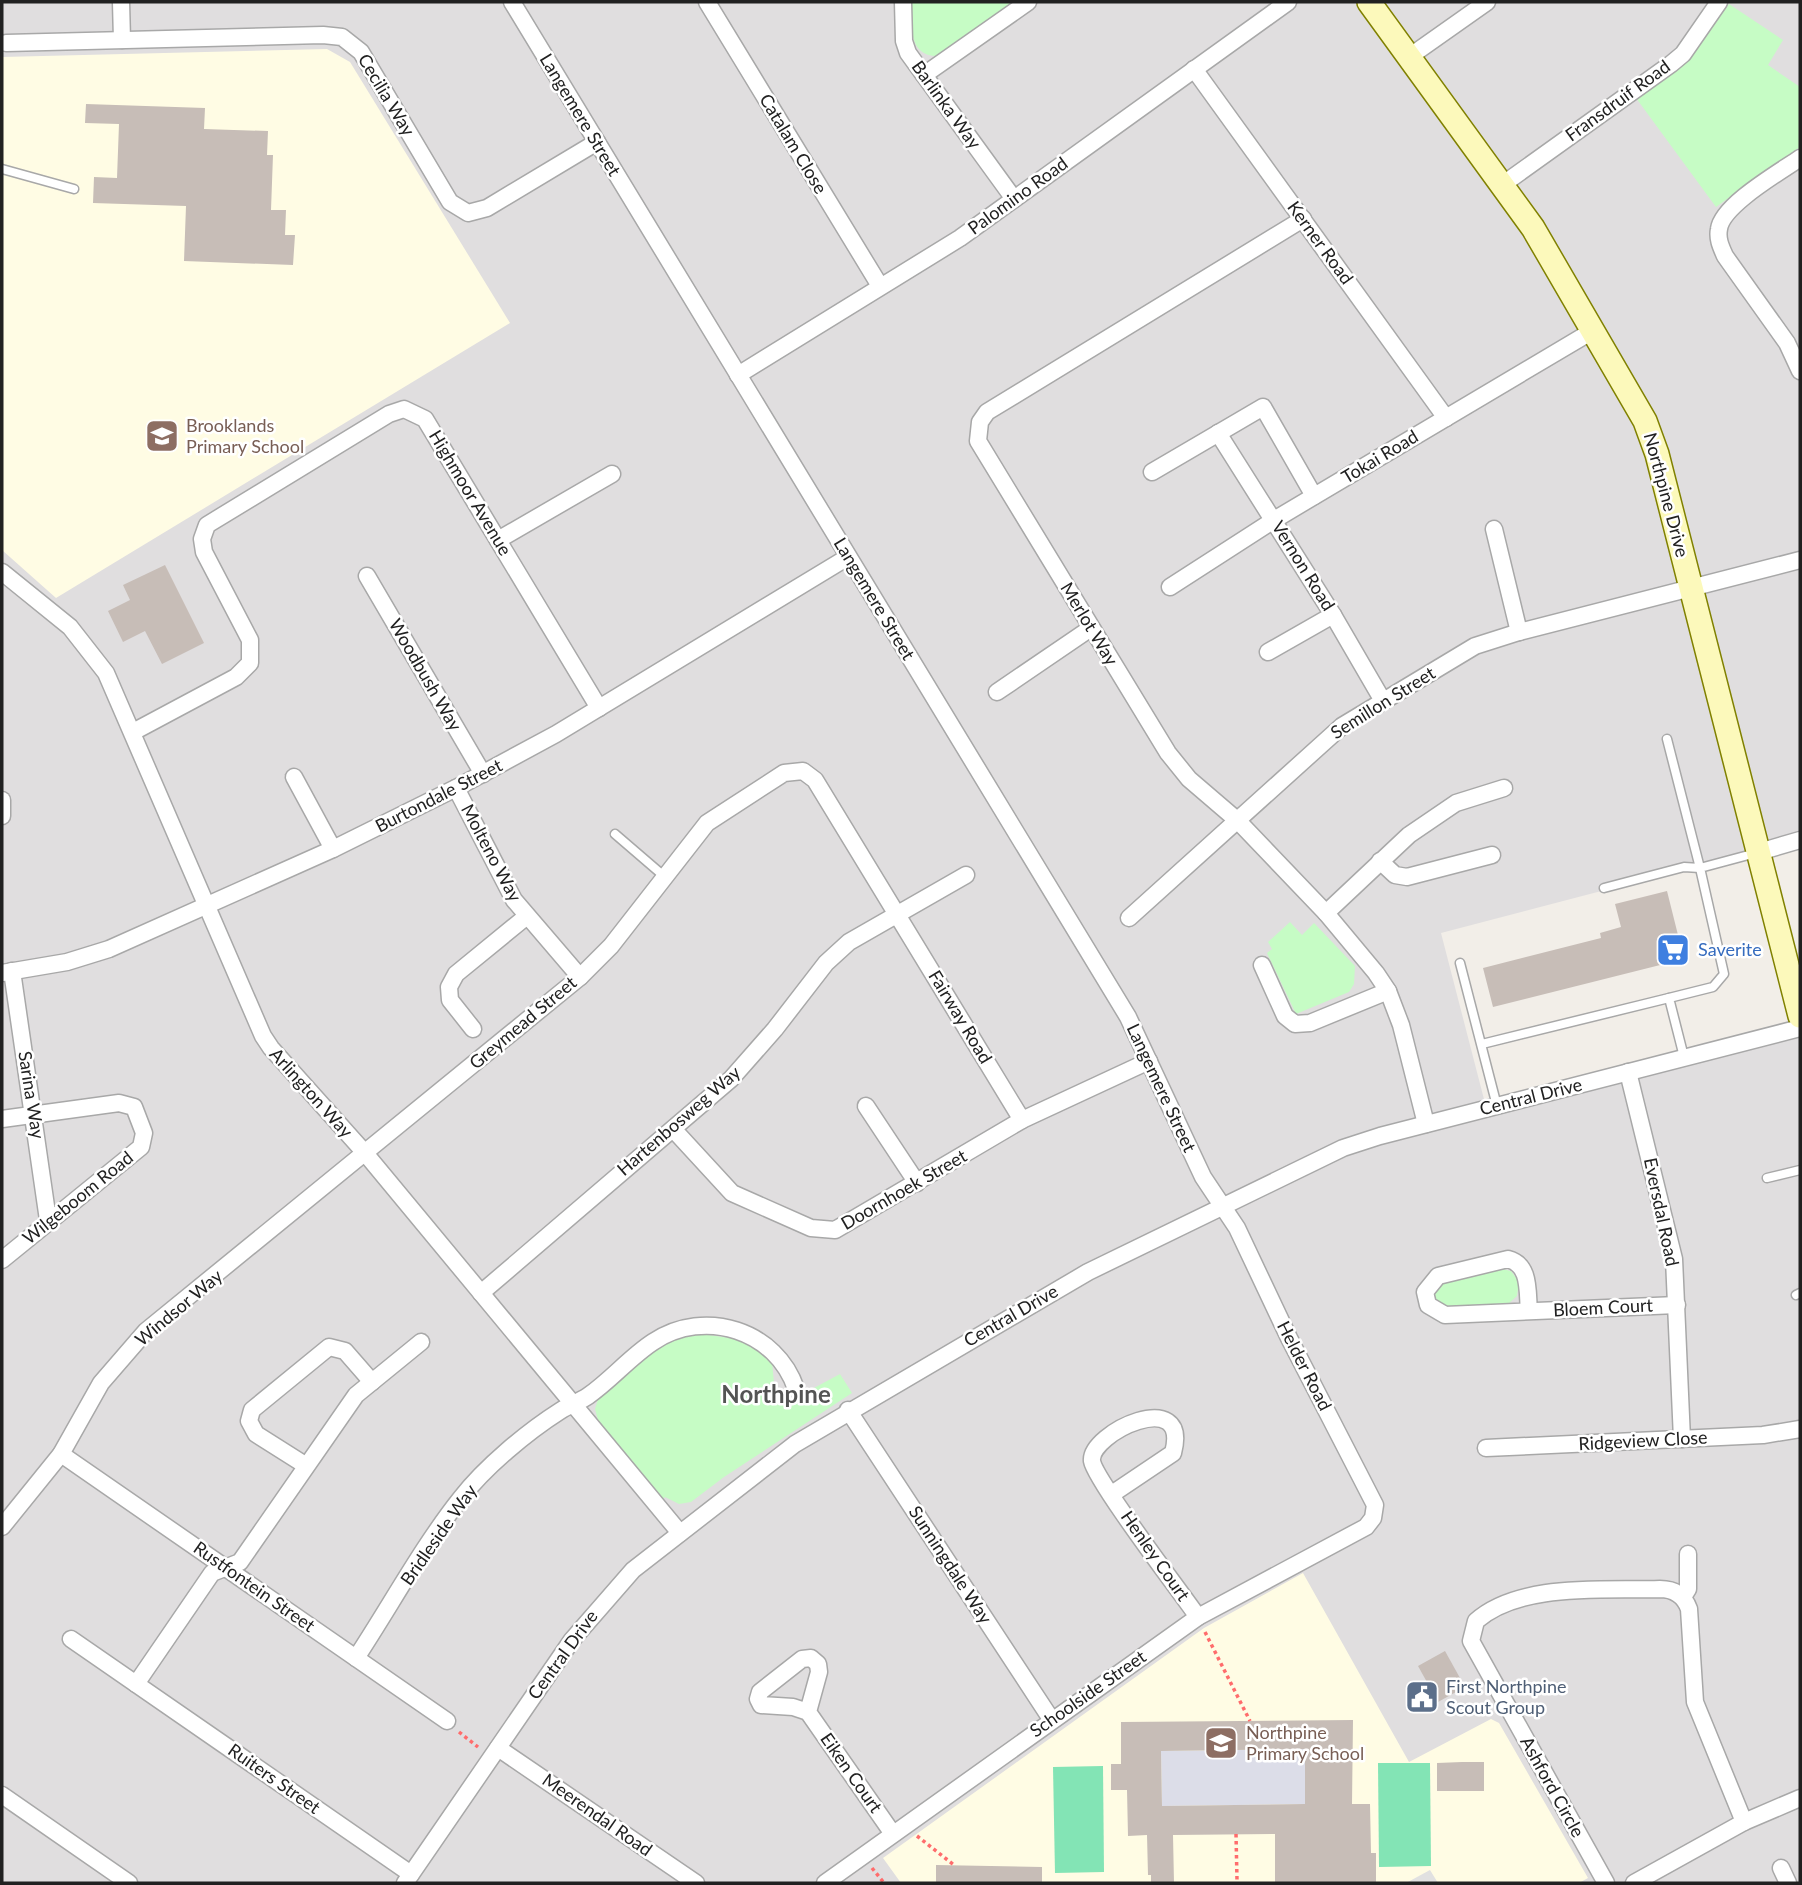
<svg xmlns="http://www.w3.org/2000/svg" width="1802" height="1885" font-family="Lato,sans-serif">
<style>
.residential{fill:#e0dedf}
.education{fill:#fffce4}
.park{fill:#c6fcc5}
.pitch{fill:#83e4b5}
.parking{fill:#e1e1e1}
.plaza{fill:#dcdde8}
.building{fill:#c7bdb7;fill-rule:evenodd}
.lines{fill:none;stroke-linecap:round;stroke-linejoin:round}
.lane-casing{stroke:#a8a8a8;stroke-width:11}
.street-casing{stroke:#a8a8a8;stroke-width:19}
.secondary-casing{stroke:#808100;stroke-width:26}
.path{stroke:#ff6c6c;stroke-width:3.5;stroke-dasharray:3.5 3.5;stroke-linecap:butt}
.lane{stroke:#fff;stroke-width:8}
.street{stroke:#fff;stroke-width:16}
.secondary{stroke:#fcf9bb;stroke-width:23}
.labels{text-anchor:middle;stroke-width:5;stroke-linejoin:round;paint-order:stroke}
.street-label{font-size:18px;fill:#212121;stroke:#fff}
.education-label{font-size:18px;fill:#785e54;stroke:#fff;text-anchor:start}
.shop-label{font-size:18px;fill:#366cbe;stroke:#fff;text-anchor:start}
.service-label{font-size:18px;fill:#4e5e75;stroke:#fff;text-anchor:start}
.district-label{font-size:24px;font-weight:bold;fill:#545454;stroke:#fff}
</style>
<rect width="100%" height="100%" fill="#f2eee8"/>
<polygon class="residential" points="2,2 1800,2 1800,839 1441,933 1486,1107 1800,1025 1800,1883 2,1883"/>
<g class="education">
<polygon points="327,49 350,62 510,323 56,598 2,550 2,57"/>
<polygon points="1303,1573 1409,1762 1491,1719 1499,1723 1588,1878 1579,1883 901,1883 883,1858 1204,1628"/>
</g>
<g class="park">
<path d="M911,2H1015L939,56C907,57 912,25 911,2Z"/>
<polygon points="1729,4 1783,40 1768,65 1800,87 1800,147 1716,207 1636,98 1693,55"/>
<polygon points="1290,922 1302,935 1314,923 1355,966 1354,984 1349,992 1296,1014 1267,953 1272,949 1268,942"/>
<polygon points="1497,1268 1511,1271 1519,1282 1517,1296 1507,1305 1446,1308 1434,1300 1433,1291 1438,1284"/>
<polygon points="702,1334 744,1340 772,1362 774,1383 786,1403 840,1374 852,1393 724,1477 691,1502 679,1504 665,1497 663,1499 599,1424 595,1409 599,1396 657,1347 671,1340"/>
</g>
<g class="pitch">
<polygon points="1378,1763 1430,1763 1431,1866 1379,1867"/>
<polygon points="1103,1766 1104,1872 1055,1873 1053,1767"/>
</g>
<polygon class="parking" points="1430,1870 1438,1883 1406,1883"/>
<polygon class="plaza" points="1305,1749 1305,1804 1162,1806 1161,1751"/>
<g class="building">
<polygon points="86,104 205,108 204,129 268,131 267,155 273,155 271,210 286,210 285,235 295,235 293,265 184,261 186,206 93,203 94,177 117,178 119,124 85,123"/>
<polygon points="165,565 204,643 162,664 145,631 123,642 108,611 130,600 123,585"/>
<polygon points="1667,891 1684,959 1493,1007 1483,968 1601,938 1600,933 1621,927 1615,904"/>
<polygon points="1445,1651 1465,1687 1438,1702 1418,1666"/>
<path d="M1353,1720L1352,1804H1370L1371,1853H1376V1883H1275V1834L1173,1835L1174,1883H1151V1875H1148L1147,1835L1128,1836L1127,1790H1111V1764H1121V1722ZM1305,1749V1804L1162,1806L1161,1751Z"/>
<polygon points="1462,1762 1484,1762 1484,1791 1437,1791 1437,1763"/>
<polygon points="936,1865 1042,1867 1042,1883 936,1883"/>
</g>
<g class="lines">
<defs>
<g id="lane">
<polyline points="2,169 74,189"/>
<polyline points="615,834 665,877"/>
<polyline points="1604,888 1684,867 1700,868 1667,739"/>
<polyline points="1460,963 1497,1106"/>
<polyline points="1482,1044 1669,998"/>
<polyline points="1684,1057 1669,998 1713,987 1724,974 1700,868 1756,853"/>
<polyline points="1767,1178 1800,1170"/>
<polyline points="1796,1295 1800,1293"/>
</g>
<g id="street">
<polyline points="121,2 122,40"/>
<polyline points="512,2 1128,1017 1203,1177 1237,1228 1289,1338 1375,1505 1373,1518 1366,1527 1198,1617 825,1883"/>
<polyline points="707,2 880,286"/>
<polyline points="903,2 904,41 908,53 1014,199"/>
<polyline points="6,43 323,35 342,37 361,52 450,202 468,213 487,208 597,142"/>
<polyline points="1409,57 1487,2"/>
<polyline points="1194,69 1446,418"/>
<polyline points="924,75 1028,2"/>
<path d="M1800,158C1780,172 1722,205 1719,229C1717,239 1721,247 1725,256L1787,343L1800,371"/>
<polyline points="1502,185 1671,64 1683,54 1719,2"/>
<polyline points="1303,219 987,412 980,422 978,441 1168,753 1189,779 1238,821 1326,913 1376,973 1388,991 1401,1025 1426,1124"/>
<polyline points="738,375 960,238 1288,2"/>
<polyline points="1218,433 1333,615 1383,701"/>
<polyline points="1152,472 1263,407 1314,496"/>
<polyline points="1494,529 1519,632"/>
<polyline points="498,540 612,474"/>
<polyline points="2,572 70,627 106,673 263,1036 271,1048 365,1153 680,1533"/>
<polyline points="367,576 483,774"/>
<polyline points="1170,587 1274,520 1594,330"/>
<polyline points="1268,652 1333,615"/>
<polyline points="997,692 1091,628"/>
<polyline points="133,732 236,677 250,663 250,640 204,552 202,539 207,525 389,414 404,409 425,419 599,708"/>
<polyline points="294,777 333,849"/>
<polyline points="456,788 514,900 580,977"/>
<polyline points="2,800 2,816"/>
<polyline points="1759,852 1800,840"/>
<polyline points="1380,861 1395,875 1407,877 1492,855"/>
<polyline points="1326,913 1409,835 1456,803 1504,788"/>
<polyline points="1129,918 1342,726 1475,646 1519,632 1800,560"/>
<polyline points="1262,965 1285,1016 1295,1024 1310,1023 1388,991"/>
<polyline points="12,971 48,1220"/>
<polyline points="2,973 67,962 109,949 333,849 456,788 556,734 848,557"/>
<polyline points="473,1029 450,1000 449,987 456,974 527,916"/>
<polyline points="1628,1072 1674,1259 1682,1439"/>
<polyline points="866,1106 917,1183"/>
<polyline points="2,1119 119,1103 134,1107 144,1133 141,1147 2,1260"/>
<polyline points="674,1130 732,1193 811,1228 835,1230 1022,1120 1149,1061"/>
<polyline points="481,1293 731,1079 775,1029 826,963 849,942 966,875"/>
<path d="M1529,1311C1527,1292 1531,1265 1508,1259L1438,1276L1425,1292L1428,1305L1445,1315L1677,1305"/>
<polyline points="848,1410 1051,1719"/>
<polyline points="1486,1448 1763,1435 1800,1429"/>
<polyline points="61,1454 447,1721"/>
<polyline points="305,1465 256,1434 249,1421 252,1410 329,1347 345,1351 372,1382"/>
<path d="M1112,1494L1173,1453C1191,1385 1089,1433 1092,1461C1095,1480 1182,1594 1198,1617"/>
<polyline points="2,1527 61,1454 101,1383 146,1331 580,977 611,946 707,823 784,773 803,771 815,780 1022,1120"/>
<polyline points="1683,1597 1688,1589 1688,1554"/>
<polyline points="71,1639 411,1874"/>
<path d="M356,1658C391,1605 422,1547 461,1498C485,1467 527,1432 560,1411C569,1405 579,1402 588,1396C611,1380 630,1357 653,1342C705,1307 777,1331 796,1389"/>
<polyline points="136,1684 212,1573 240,1562 356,1395 421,1342"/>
<polyline points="808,1712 819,1672 818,1664 811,1658 802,1659 760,1692 758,1699 761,1705 793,1707 808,1712 893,1834"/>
<polyline points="498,1748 696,1883"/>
<polyline points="2,1795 129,1883"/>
<polyline points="1781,1868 1788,1883"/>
<polyline points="405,1883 572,1640 633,1570 795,1444 1088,1272 1343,1148 1380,1136 1800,1028"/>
<path d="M1606,1883L1471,1641L1476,1621C1520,1582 1604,1591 1660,1589C1674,1589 1684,1595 1689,1609L1695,1702L1744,1822"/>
<polyline points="1634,1883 1744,1822 1800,1798"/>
</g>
<polyline id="secondary" points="1369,2 1533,228 1645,421 1657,454 1800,1016"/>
</defs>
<use href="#lane" class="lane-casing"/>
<use href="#street" class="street-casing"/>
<use href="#secondary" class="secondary-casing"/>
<g class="path">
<polyline points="1205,1632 1250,1721"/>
<polyline points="459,1732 478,1747"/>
<polyline points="1236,1834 1237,1880"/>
<polyline points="917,1836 954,1865"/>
<polyline points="872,1868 884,1883"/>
</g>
<use href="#lane" class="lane"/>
<use href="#street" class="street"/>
<use href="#secondary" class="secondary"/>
</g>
<defs>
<symbol id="school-square" viewBox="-11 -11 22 22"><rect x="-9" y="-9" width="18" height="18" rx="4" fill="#8d6e63" stroke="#fff"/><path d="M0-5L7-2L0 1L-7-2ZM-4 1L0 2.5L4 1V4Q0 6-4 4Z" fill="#fff"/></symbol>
<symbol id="supermarket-square" viewBox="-11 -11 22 22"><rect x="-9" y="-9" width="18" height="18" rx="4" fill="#3f7fe0" stroke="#fff"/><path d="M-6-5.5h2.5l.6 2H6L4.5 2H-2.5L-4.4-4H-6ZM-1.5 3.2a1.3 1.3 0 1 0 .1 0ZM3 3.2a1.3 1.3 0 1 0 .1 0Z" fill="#fff"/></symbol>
<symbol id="civic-square" viewBox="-11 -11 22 22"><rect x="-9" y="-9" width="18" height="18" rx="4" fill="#5c6f8a" stroke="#fff"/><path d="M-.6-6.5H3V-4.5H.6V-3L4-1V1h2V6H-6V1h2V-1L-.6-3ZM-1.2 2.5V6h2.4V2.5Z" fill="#fff"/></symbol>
</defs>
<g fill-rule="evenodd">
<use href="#school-square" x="143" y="417" width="38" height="38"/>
<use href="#supermarket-square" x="1654" y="931" width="38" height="38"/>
<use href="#civic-square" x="1403" y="1678" width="38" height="38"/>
<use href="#school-square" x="1202" y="1724" width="38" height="38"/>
</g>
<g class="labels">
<g class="street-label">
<text transform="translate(386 95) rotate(59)" y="6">Cecilia Way</text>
<text transform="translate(1618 101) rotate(-36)" y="6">Fransdruif Road</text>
<text transform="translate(946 105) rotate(54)" y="6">Barlinka Way</text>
<text transform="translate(580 115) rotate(59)" y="6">Langemere Street</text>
<text transform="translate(793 144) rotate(59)" y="6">Catalam Close</text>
<text transform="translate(1018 196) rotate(-36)" y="6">Palomino Road</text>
<text transform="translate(1320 243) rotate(54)" y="6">Kerner Road</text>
<text transform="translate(1380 457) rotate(-31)" y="6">Tokai Road</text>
<text transform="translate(470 493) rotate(59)" y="6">Highmoor Avenue</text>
<text transform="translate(1666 495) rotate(75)" y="6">Northpine Drive</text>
<text transform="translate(1303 566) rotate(58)" y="6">Vernon Road</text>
<text transform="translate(874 599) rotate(59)" y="6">Langemere Street</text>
<text transform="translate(1089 624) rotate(59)" y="6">Merlot Way</text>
<text transform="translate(425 675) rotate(60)" y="6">Woodbush Way</text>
<text transform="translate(1383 703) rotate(-32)" y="6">Semillon Street</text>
<text transform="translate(439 796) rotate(-27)" y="6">Burtondale Street</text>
<text transform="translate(491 853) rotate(62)" y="6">Molteno Way</text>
<text transform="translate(960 1017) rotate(59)" y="6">Fairway Road</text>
<text transform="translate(523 1023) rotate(-40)" y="6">Greymead Street</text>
<text transform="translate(1161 1088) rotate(65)" y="6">Langemere Street</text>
<text transform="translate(311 1093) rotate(48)" y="6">Arlington Way</text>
<text transform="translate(31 1095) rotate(81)" y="6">Sarina Way</text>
<text transform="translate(1531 1097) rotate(-14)" y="6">Central Drive</text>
<text transform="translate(679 1121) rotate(-41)" y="6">Hartenbosweg Way</text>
<text transform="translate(904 1190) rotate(-30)" y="6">Doornhoek Street</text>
<text transform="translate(78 1198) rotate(-39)" y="6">Wilgeboom Road</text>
<text transform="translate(1661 1212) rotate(78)" y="6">Eversdal Road</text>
<text transform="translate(179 1308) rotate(-40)" y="6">Windsor Way</text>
<text transform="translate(1603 1308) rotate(-3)" y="6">Bloem Court</text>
<text transform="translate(1011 1316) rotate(-30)" y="6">Central Drive</text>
<text transform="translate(1304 1366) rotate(63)" y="6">Helder Road</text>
<text transform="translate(1643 1441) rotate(-3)" y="6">Ridgeview Close</text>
<text transform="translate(439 1535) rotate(-55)" y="6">Bridleside Way</text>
<text transform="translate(1155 1556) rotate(55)" y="6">Henley Court</text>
<text transform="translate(950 1565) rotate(57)" y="6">Sunningdale Way</text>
<text transform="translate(254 1587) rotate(35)" y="6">Rustfontein Street</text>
<text transform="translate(563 1655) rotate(-54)" y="6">Central Drive</text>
<text transform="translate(1088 1694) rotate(-35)" y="6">Schoolside Street</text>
<text transform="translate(851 1773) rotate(55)" y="6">Eiken Court</text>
<text transform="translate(274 1779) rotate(35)" y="6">Ruiters Street</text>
<text transform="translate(1552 1787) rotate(61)" y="6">Ashford Circle</text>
<text transform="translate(597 1815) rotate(35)" y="6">Meerendal Road</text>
</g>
<g class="education-label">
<text x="186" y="432">Brooklands<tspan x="186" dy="21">Primary School</tspan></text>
<text x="1246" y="1739">Northpine<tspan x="1246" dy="21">Primary School</tspan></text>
</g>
<g class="shop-label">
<text x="1698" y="956">Saverite</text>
</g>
<g class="service-label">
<text x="1446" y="1693">First Northpine<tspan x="1446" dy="21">Scout Group</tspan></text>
</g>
<g class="district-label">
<text x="776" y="1403">Northpine</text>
</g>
</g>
<rect width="1802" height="1885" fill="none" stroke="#212121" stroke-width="7"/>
</svg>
